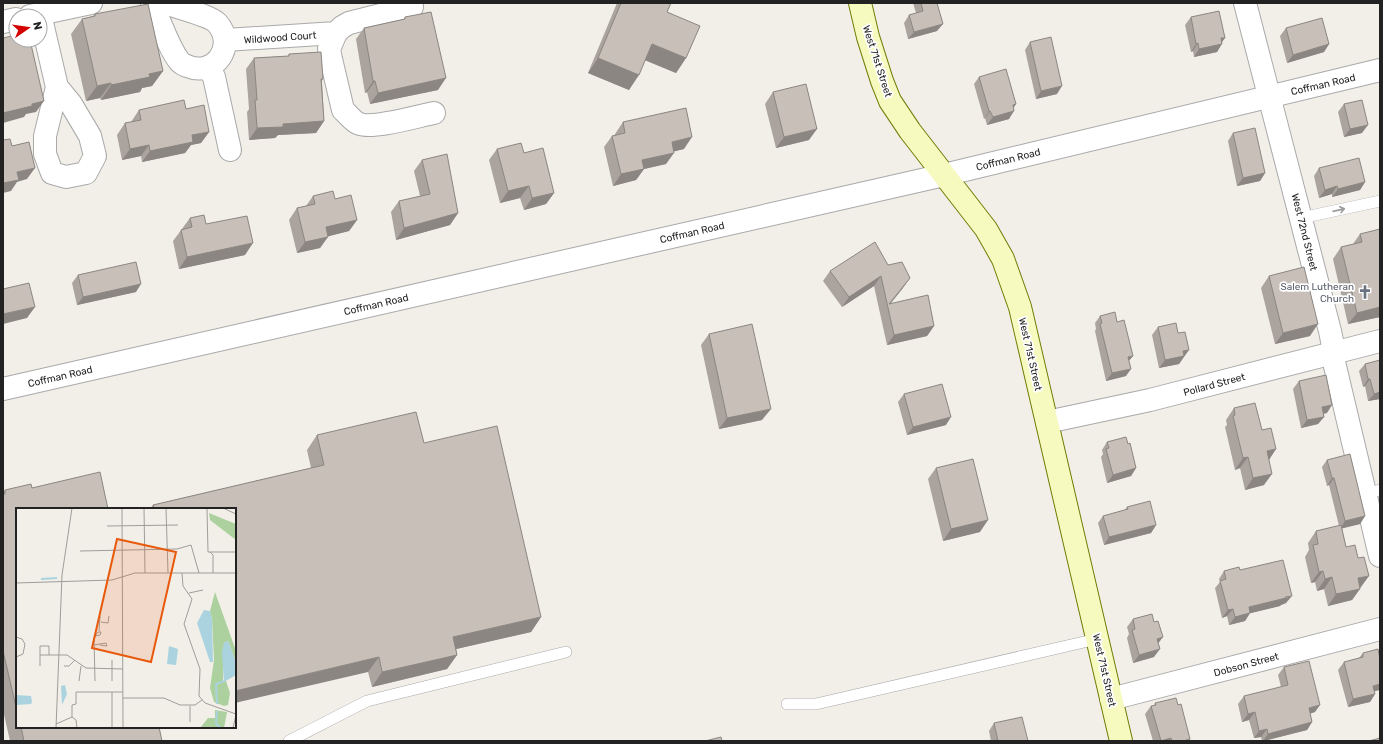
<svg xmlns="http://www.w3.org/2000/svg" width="1383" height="744" font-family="Rubik,sans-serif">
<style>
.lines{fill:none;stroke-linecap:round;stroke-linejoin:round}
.service-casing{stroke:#a9a9a9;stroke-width:12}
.minor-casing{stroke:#a9a9a9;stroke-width:24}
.secondary-casing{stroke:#707d05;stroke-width:24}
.service{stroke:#fff;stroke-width:11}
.minor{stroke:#fff;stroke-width:22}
.secondary{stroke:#f7fabf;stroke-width:22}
.wall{fill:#aba49e}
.shaded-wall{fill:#8b8681}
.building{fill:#c7bfb8;stroke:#8b8681}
.oneway{stroke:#9c9c9c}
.labels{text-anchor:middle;stroke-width:3.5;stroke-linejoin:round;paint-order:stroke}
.street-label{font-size:10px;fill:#222;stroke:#fff}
.worship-label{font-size:10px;fill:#5b616d;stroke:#fff;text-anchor:end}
.inset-river{fill:none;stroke:#aad3df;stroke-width:2}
.inset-road{fill:none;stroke:#9f9d99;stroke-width:1}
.view{fill:#e8590c;fill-opacity:0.15;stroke:#e8590c;stroke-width:2}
.inset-edge{fill:none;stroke:#222;stroke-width:2}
</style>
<rect width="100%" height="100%" fill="#f2efe9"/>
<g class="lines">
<defs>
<g id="service">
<polyline points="1301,218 1380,201"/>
<polyline points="1365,494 1380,490"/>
<polyline points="787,704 816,704 1097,639"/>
<polyline points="289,741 367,701 566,652"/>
</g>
<g id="minor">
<path d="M152,3C159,19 169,49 180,62C182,64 184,65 187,66C215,78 237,45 217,23C211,16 176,7 165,3"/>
<polyline points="1245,3 1330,331 1333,346 1334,362 1380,556"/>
<polyline points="40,14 57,87 71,104 90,136 95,156 86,173 66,177 52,173 45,154 45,136 57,87"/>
<polyline points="30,16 91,3"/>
<polyline points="3,22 16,19"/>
<path d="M336,33L329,49L331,59L343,110C349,115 353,122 360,124C374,129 418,116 434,113"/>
<polyline points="225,40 336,33 342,27 349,23 412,7"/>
<polyline points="208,67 214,77 230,150"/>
<polyline points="3,389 944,175 1380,70"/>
<polyline points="1047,422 1150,400 1380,341"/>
<polyline points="1111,699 1380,629"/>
</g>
<polyline id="secondary" points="860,3 868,37 882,81 890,101 910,131 986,229 1003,259 1020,307 1121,741"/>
</defs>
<use href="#service" class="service-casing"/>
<use href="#minor" class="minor-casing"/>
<use href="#secondary" class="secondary-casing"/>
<use href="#service" class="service"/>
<use href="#minor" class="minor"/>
<use href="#secondary" class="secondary"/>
</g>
<g class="wall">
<polygon points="617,3 671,3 667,12 686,58 676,73 645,60 629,90 588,73"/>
<polygon points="913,3 937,3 937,31 908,39 904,23 909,15 916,13"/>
<polygon points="95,14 163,71 152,86 142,88 140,92 101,100 100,98 86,101 71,34 82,19 93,16"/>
<polygon points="405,17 438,90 370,104 367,92 365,93 356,39 364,28 404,19"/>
<polygon points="1191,17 1222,42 1217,52 1194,57 1193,51 1191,52 1185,25"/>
<polygon points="1286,28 1329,44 1324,52 1287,63 1280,36"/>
<polygon points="1030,42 1057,94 1036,99 1025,50"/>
<polygon points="289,54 323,79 322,81 324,121 316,133 278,135 275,138 249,140 247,112 249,109 246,69 254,58 288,56"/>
<polygon points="979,77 1016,104 1013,108 1009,119 987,125 985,118 984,119 974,84"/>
<polygon points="773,92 809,140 776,148 765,104"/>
<polygon points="1344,104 1362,133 1344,137 1338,112"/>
<polygon points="186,109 209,132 201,143 191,145 185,153 142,162 141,156 122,160 117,135 125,123 131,122 139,110"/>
<polygon points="623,122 684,149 674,151 666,164 644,169 636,180 613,186 604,147 612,136 615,135 615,134"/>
<polygon points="1233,133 1265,173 1260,181 1237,186 1228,141"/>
<polygon points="497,149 524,153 554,193 546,204 524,210 520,198 500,203 489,160"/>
<polygon points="422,160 458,213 450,225 396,240 391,212 399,201 420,196 414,171"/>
<polygon points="1319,168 1365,182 1360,190 1332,197 1332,194 1319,198 1314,176"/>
<polygon points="313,196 357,220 349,231 328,236 320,248 297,253 289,220 297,208 306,206"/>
<polygon points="190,218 206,224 245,255 179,269 173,241"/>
<polygon points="1380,229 1380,317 1348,324 1333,259 1341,247 1353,244 1360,234"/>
<polygon points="888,265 910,278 890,303 934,326 927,336 887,345 874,286 842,307 823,281 830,271"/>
<polygon points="78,275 136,292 77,305 72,283"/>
<polygon points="1269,276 1310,336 1275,344 1261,288"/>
<polygon points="1100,316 1117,322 1133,356 1129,360 1126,376 1106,381 1095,331 1096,329 1095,323"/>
<polygon points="1158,327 1178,333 1183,358 1179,364 1159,368 1152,335"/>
<polygon points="709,334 762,420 719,429 701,345"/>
<polygon points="1380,360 1380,399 1368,401 1365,386 1363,387 1359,371 1365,364"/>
<polygon points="1299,381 1327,413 1323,414 1324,417 1318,424 1301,428 1293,389"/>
<polygon points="904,394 946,425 907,435 898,402"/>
<polygon points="1234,408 1262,430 1276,449 1269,460 1264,485 1245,490 1240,468 1235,470 1225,427 1227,425 1226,420"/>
<polygon points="317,435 424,443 541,617 531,632 456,649 457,655 447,669 372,687 368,672 235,509 150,509 153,505 311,468 307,450"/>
<polygon points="1107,442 1128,444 1136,468 1131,476 1107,483 1101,457 1103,454 1102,450"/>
<polygon points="1327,460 1365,516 1360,524 1342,528 1346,547 1361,587 1352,600 1328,606 1324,589 1317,591 1315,582 1311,583 1305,557 1309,550 1308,543 1316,531 1339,526 1329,485 1327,486 1322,467"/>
<polygon points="936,468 980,532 943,541 928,479"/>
<polygon points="5,490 17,509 17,727 159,727 162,741 10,741 3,710 3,492"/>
<polygon points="1127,507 1156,525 1151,533 1104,545 1098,523 1103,516 1125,510"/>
<polygon points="1240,570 1286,603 1281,605 1280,606 1250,613 1245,621 1229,625 1227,616 1222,618 1215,588 1220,582 1219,579 1224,571"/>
<polygon points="1133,619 1154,657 1133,663 1127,638 1129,634 1127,627"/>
<polygon points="1363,653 1375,694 1370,702 1348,707 1338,670 1344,662 1359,658"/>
<polygon points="1284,667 1315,712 1310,714 1312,722 1307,730 1264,741 1262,741 1261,737 1254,738 1249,720 1242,722 1238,704 1244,696 1281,687 1278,675"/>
<polygon points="1155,703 1178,705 1190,739 1189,741 1153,741 1145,714 1151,706 1154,706"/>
<polygon points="994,723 1028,741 991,741 989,731"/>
</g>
<g class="shaded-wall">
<polygon points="943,24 937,31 908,39 914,32"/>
<polygon points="1221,38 1225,38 1220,45 1222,44 1217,52 1194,57 1199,49"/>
<polygon points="1198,43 1193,51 1191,52 1196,44"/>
<polygon points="652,44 686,58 676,73 642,59"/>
<polygon points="1329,44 1324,52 1287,63 1293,55"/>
<polygon points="598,58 639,75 629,90 588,73"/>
<polygon points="163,71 152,86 142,88 140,92 101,100 111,85 149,74"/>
<polygon points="446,78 438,90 370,104 378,93"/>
<polygon points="373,81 375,81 367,92 365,93"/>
<polygon points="111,83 100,98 86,101 97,86"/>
<polygon points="1062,86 1057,94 1036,99 1041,91"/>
<polygon points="44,101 36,112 26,114 24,117 3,123 3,113 32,104"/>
<polygon points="1016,104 1011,112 1014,111 1009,119 987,125 993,117 1013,105"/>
<polygon points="989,111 990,111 985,118 984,119"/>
<polygon points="324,121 316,133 278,135 275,138 249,140 257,128 283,124"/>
<polygon points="1368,125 1362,133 1344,137 1350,129"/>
<polygon points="817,129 809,140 776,148 784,137"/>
<polygon points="209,132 201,143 191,145 185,153 142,162 150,151 192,135"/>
<polygon points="692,137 684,149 664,154 672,142"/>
<polygon points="149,145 141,156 122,160 130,149"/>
<polygon points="674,153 666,164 644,169 636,180 613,186 621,174 642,160"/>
<polygon points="35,168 27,179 17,182 11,191 3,193 3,183 17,172"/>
<polygon points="1265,173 1260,181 1237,186 1243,178"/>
<polygon points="1365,182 1360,190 1332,197 1338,189"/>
<polygon points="529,186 520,198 500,203 508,191"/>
<polygon points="1337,186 1332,194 1319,198 1325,190"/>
<polygon points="554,193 546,204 524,210 532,198"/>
<polygon points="458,213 450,225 396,240 404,228"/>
<polygon points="357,220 349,231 318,239 326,227"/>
<polygon points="328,237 320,248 297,253 305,242"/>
<polygon points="253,243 245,255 179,269 187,257"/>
<polygon points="881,276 874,286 842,307 849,297"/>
<polygon points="910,278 903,288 888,307 888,306"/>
<polygon points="141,284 136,292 77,305 83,297"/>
<polygon points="35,307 27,318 3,324 3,314"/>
<polygon points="1380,307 1380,317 1348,324 1357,313"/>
<polygon points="1318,324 1310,336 1275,344 1283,333"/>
<polygon points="934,326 927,336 887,345 894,335"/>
<polygon points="1189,350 1179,364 1159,368 1165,360 1183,351"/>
<polygon points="1133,356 1127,363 1128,357"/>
<polygon points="1131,369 1126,376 1106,381 1112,373"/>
<polygon points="1368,379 1370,379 1365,386 1363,387"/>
<polygon points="1380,392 1380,399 1368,401 1374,394"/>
<polygon points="1332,405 1327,413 1316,415 1322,407"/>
<polygon points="771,409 762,420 719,429 727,418"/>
<polygon points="951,417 946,425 907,435 913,427"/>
<polygon points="1324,417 1318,424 1301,428 1307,420"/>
<polygon points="1276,449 1268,461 1267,451"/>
<polygon points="1248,457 1240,468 1235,470 1243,458"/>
<polygon points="1136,468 1131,476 1107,483 1113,475"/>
<polygon points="1272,474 1264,485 1245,490 1253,478"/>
<polygon points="1332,478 1334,478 1329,485 1327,486"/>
<polygon points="1365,516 1360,524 1340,529 1345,521"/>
<polygon points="988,520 980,532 943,541 951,529"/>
<polygon points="1156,525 1151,533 1104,545 1109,537"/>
<polygon points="1323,571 1315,582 1311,583 1319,572"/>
<polygon points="1369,576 1361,587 1350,590 1358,578"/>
<polygon points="1332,577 1324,589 1317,591 1325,579"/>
<polygon points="1360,589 1352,600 1328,606 1336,594"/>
<polygon points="1292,596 1286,603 1281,605 1280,606 1243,615 1249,607"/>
<polygon points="1233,609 1227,616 1222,618 1228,610"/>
<polygon points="1250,613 1245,621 1229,625 1235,617"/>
<polygon points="541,617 531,632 443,652 453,637"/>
<polygon points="1163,637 1157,645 1157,639"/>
<polygon points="1160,649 1154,657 1133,663 1139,655"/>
<polygon points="457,655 447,669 372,687 382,672"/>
<polygon points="379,657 368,672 235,703 235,691"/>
<polygon points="1380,684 1380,690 1367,693 1373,686"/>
<polygon points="1375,694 1370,702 1348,707 1353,699"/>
<polygon points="1320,705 1315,712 1303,715 1309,708"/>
<polygon points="1255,712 1249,720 1242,722 1248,714"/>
<polygon points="1312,722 1307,730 1263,741 1268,734"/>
<polygon points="1267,729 1261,737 1254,738 1259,731"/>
<polygon points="1171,738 1169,741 1161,741"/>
</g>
<g class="building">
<polygon points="621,3 671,3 667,12 700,26 686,58 652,44 639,75 598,58"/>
<polygon points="921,3 937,3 943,24 914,32 909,15 923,11"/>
<polygon points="148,4 163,71 149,74 150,77 111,85 111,83 97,86 82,19 95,16 95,14"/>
<polygon points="1219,11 1225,38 1221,38 1222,44 1199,49 1198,43 1196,44 1191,17"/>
<polygon points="431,12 446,78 378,93 375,81 373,81 364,28 405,19 405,17"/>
<polygon points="1322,18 1329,44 1293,55 1286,28"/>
<polygon points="16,35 16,40 30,40 44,101 32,104 32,106 3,113 3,38"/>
<polygon points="1051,37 1062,86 1041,91 1030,42"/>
<polygon points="321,52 323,79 321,79 324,121 283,124 283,127 257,128 255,100 257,100 254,58 289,56 289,54"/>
<polygon points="1006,69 1016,104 1013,105 1014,111 993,117 990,111 989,111 979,77"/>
<polygon points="806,84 817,129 784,137 773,92"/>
<polygon points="184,100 186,109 204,105 209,132 192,135 193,142 150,151 149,145 130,149 125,123 141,120 139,110"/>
<polygon points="1362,100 1368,125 1350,129 1344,104"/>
<polygon points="686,108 692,137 672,142 674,153 642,160 644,169 621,174 612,136 625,133 623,122"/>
<polygon points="1255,128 1265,173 1243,178 1233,133"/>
<polygon points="10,139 12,146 29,142 35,168 17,172 19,180 3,183 3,140"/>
<polygon points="521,143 524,153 543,148 554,193 532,198 529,186 508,191 497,149"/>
<polygon points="447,154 458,213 404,228 399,201 430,194 422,160"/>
<polygon points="1359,158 1365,182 1338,189 1337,186 1325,190 1319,168"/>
<polygon points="333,191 335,199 351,195 357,220 326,227 328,237 305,242 297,208 315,204 313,196"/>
<polygon points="204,215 206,224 247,216 253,243 187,257 181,230 192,227 190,218"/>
<polygon points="1380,229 1380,307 1357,313 1341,247 1362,242 1360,234"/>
<polygon points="875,242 888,265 902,262 910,278 889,304 928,295 934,326 894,335 881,276 849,297 830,271"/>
<polygon points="136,262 141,284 83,297 78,275"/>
<polygon points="1304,267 1318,324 1283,333 1269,276"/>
<polygon points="29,283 35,307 3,314 3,289"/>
<polygon points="1115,312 1117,322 1124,320 1133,356 1128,357 1131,369 1112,373 1100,324 1102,323 1100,316"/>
<polygon points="1176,323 1178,333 1185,332 1189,350 1183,351 1184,356 1165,360 1158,327"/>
<polygon points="752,324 771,409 727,418 709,334"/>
<polygon points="1380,360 1380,392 1374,394 1370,379 1368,379 1365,364"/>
<polygon points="1326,375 1332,405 1322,407 1324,417 1307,420 1299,381"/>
<polygon points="942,384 951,417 913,427 904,394"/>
<polygon points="1255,403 1262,430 1271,428 1276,449 1267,451 1272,474 1253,478 1248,457 1243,458 1233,416 1235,415 1234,408"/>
<polygon points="416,412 424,443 497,426 541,617 453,637 457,655 382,672 379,657 235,691 235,509 154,509 153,505 324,465 317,435"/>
<polygon points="1126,437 1128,444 1130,443 1136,468 1113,475 1106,449 1109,448 1107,442"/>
<polygon points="1350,454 1365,516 1345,521 1334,478 1332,478 1327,460"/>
<polygon points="973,459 988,520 951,529 936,468"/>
<polygon points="100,472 108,509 17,509 17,711 3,651 3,494 5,494 5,490 31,484 32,488"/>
<polygon points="1150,501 1156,525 1109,537 1103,516 1128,509 1127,507"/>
<polygon points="1341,525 1346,547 1355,545 1358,558 1364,557 1369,576 1358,578 1360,589 1336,594 1332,577 1325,579 1323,571 1319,572 1313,545 1318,544 1316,531"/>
<polygon points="1283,560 1292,596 1285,597 1286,598 1249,607 1250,613 1235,617 1233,609 1228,610 1220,581 1226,579 1224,571 1239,567 1240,570"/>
<polygon points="1152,614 1154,622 1158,621 1163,637 1157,639 1160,649 1139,655 1132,630 1135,629 1133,619"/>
<polygon points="1378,649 1380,659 1380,684 1373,686 1375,694 1353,699 1344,662 1363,657 1363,653"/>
<polygon points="1309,661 1320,705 1309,708 1312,722 1268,734 1267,729 1259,731 1255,712 1248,714 1244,696 1288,685 1284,667"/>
<polygon points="1176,698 1178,705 1181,704 1190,739 1183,741 1172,741 1171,738 1161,741 1151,706 1156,705 1155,703"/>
<polygon points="1022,717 1028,741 998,741 994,723"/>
<polygon points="21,727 159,727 162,741 24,741"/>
<polygon points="721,737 722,741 705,741"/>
<polygon points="1380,738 1380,741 1369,741"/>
</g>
<defs><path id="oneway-shaft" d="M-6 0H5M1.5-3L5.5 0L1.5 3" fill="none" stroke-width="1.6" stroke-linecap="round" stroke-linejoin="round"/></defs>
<use class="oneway" href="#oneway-shaft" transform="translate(1339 210) rotate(-13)"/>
<defs>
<symbol id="church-bare" viewBox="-9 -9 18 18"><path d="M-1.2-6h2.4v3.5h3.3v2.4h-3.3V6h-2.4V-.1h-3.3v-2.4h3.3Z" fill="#6b7280" stroke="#fff" stroke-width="2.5" paint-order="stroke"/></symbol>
</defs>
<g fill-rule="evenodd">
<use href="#church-bare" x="1355" y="282" width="20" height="20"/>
</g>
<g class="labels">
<g class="street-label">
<text transform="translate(280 37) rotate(-4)" y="4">Wildwood Court</text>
<text transform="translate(878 61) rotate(72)" y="4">West 71st Street</text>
<text transform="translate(1323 84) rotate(-13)" y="4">Coffman Road</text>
<text transform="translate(1008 159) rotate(-14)" y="4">Coffman Road</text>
<text transform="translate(692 232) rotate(-13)" y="4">Coffman Road</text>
<text transform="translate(1305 232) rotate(76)" y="4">West 72nd Street</text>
<text transform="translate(376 304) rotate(-13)" y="4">Coffman Road</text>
<text transform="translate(1031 354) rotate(77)" y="4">West 71st Street</text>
<text transform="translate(60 376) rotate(-13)" y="4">Coffman Road</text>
<text transform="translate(1214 384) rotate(-15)" y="4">Pollard Street</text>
<text transform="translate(1246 664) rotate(-15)" y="4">Dobson Street</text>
<text transform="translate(1105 670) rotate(77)" y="4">West 71st Street</text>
</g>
<g class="worship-label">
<text x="1354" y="290">Salem Lutheran<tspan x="1354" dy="12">Church</tspan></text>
</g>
</g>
<g transform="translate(16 508)">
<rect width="220" height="220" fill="#f2efe9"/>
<path d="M193,5L220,16V32L194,12ZM199,84L220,143V155L212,133L208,135L207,173H210L214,185L212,197L208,198L198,194L194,180L198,152L196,111L194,103ZM199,202L211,204L208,220H184L192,210H199Z" fill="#add19e"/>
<path d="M188,102L194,103L196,111L197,154H194L181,115ZM212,133L220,155V167L208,174L206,144L208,135ZM153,138L162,141L160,157L151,156ZM49,177L51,186L46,197L45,178ZM0,187L15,188L16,194L15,196L0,197Z" fill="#aad3df"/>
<path class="inset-river" d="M25,71L41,70M201,196L200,176L208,173M201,203L200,216L205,220"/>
<path class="inset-road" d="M106,0L107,220M128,0L129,65M150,0L152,65M191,0L192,44M207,0L220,6M91,18L162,17M64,43L161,41L175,37L183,65M192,44H220M194,44L197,47V65M166,65L167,78L176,91L168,116L184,161L183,188L189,195L220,206M0,75L96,72L119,65H220M173,85L187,82M85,114L92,115L93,108M83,123L84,108M79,128L84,127L85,124H82L79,128V129H78V130L79,173M0,129L6,131L9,136L7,146L0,149M78,137L90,135L91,138L84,137M24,147H51L70,160L107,161M24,158V138H33V147M48,158H53L59,152M63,173L65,158M96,173V152M107,190H148L164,197H179L186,192M56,209V197L60,196V184H107M174,214V198M40,216L56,209L60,212L61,220H96V184M40,220L46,67L56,0M217,220L220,207"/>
<path class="view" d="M101,31L160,44L135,154L76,140Z"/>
<rect width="220" height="220" class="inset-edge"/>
</g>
<rect width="1383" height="744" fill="none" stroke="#222222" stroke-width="8"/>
<g transform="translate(28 28) rotate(77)"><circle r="19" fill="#ffffff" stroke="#a7a7a7"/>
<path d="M0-3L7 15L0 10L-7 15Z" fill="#d40000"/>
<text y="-6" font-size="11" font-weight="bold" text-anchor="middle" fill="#222222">N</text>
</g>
</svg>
